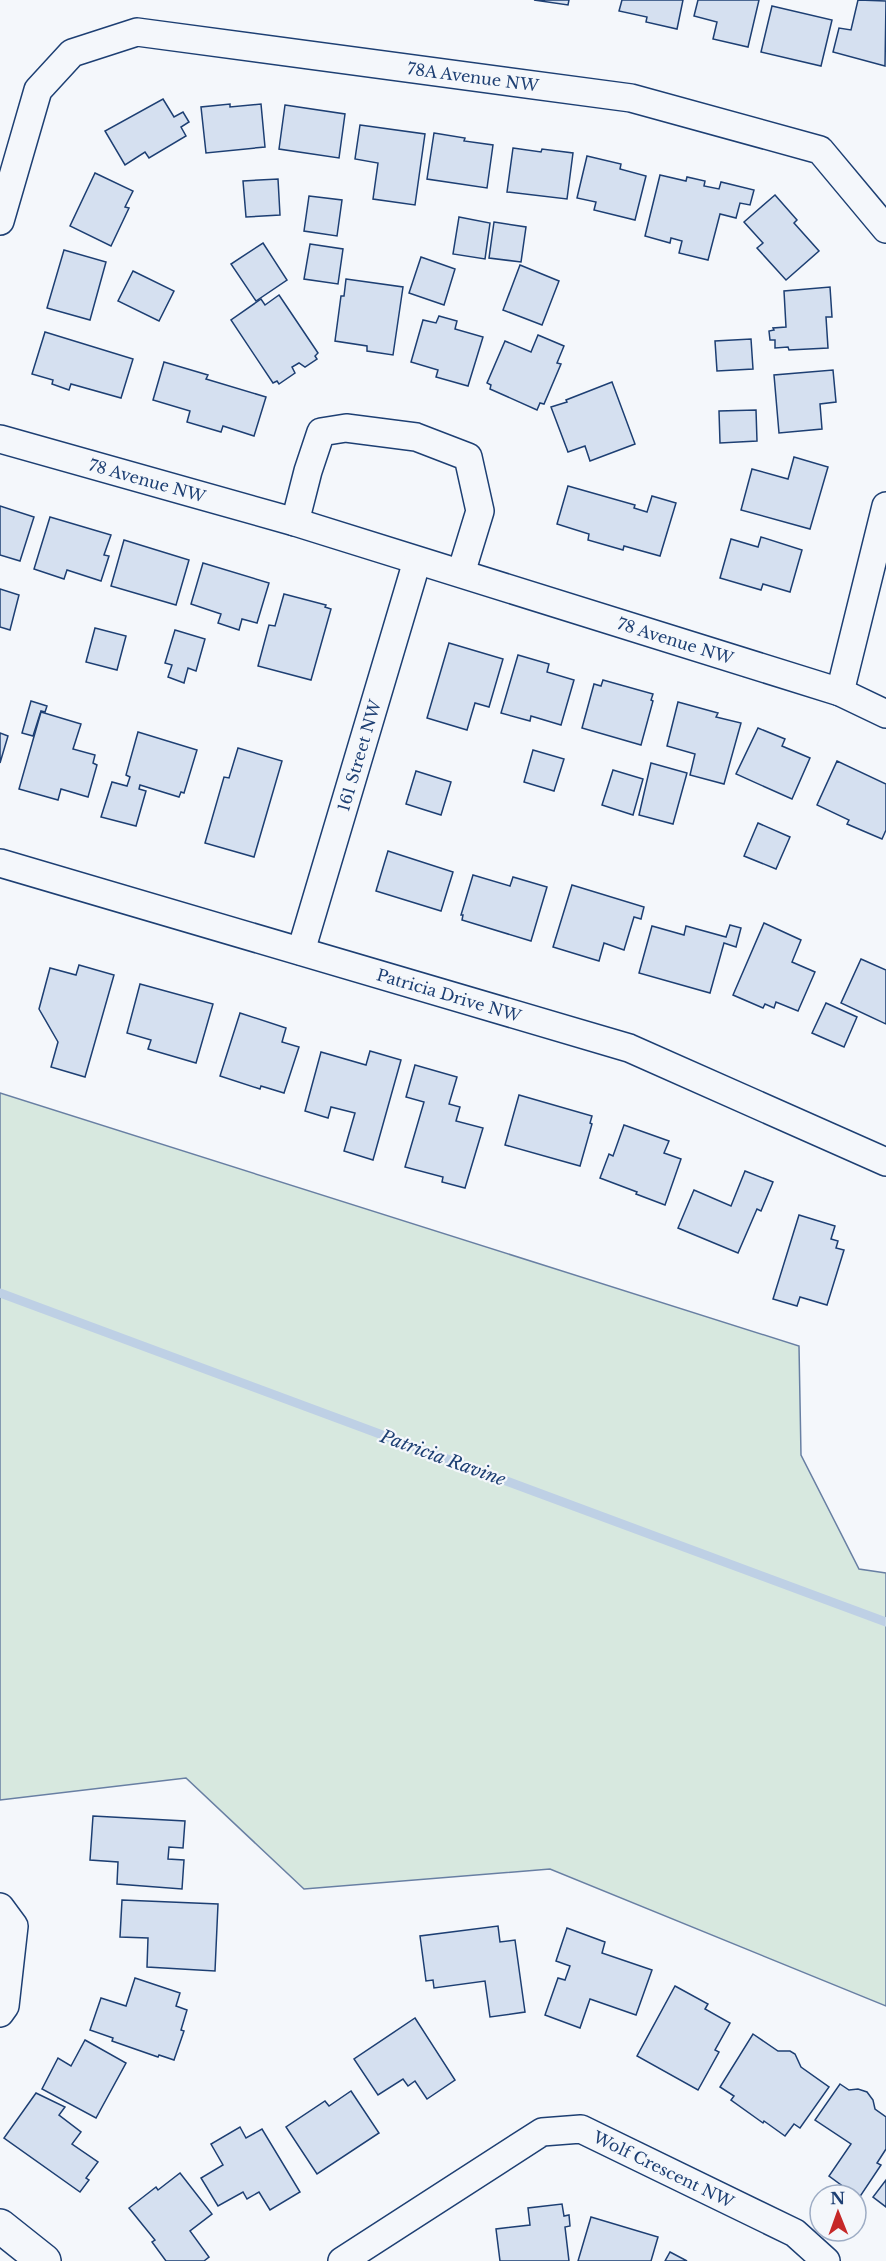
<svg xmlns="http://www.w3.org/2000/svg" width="886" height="2261" font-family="'Libre Baskerville',serif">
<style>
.green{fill:#d7e8df;stroke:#687fa3;stroke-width:1.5}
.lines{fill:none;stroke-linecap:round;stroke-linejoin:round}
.stream{stroke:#bed0e5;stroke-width:9}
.building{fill:#d5e0f0;stroke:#1d3f73;stroke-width:1.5}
.minor-casing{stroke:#1d3f73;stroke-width:30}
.tertiary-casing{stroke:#1d3f73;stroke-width:36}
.minor{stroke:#f4f7fb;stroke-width:27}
.tertiary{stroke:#f4f7fb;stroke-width:33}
.labels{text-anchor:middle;stroke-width:4.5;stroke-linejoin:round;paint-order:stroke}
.street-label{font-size:16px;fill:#1d3f73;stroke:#f4f7fb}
.water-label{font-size:18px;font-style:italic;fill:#1d3f73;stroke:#f4f7fb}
</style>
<rect width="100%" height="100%" fill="#f4f7fb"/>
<polygon class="green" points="0,1093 799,1346 801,1455 859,1569 886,1573 886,2006 550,1869 304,1889 186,1778 0,1800"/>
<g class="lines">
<polyline class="stream" points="0,1293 886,1622"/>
</g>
<g class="building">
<polygon points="534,0 569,0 568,5"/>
<polygon points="622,0 683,0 677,29 646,22 647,17 619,11"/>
<polygon points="698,0 759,0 748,47 713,39 717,22 694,16"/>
<polygon points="858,0 886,1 885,66 833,52 839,28 851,30"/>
<polygon points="772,6 832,20 821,66 761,52"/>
<polygon points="163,99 174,117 183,112 189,122 181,127 186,136 149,158 145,152 125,165 105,131"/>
<polygon points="230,104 230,107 261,104 265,147 206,153 201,107"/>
<polygon points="285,105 345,114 339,158 279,149"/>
<polygon points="360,125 425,134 415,205 373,199 378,163 355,159"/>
<polygon points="434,133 465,138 464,141 493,145 487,188 427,179"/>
<polygon points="513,148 541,152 542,149 573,153 567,199 507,192"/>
<polygon points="587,156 621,164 620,169 646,176 635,220 594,210 596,202 577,198"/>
<polygon points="95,173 133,191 125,207 129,208 111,246 70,226"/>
<polygon points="660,175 686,181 687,177 705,181 704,186 719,189 721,182 754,190 750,205 740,203 736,218 720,214 708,260 679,253 682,241 671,238 670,243 645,236"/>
<polygon points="278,179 280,215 246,217 243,181"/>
<polygon points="775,195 797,220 794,223 819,251 786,280 757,248 763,243 744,222"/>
<polygon points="309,196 342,200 337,236 304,231"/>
<polygon points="459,217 490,223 485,259 453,254"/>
<polygon points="494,222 526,227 521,262 489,258"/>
<polygon points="263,243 287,280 256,301 231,264"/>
<polygon points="310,244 343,249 338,284 304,279"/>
<polygon points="64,250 106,262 90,320 47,308"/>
<polygon points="421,257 455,269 444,305 409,293"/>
<polygon points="520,265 559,281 542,325 503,310"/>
<polygon points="133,271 174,291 159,321 118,301"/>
<polygon points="346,279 403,287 393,355 367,351 367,346 335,341 341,296 344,296"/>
<polygon points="830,287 832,317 826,317 828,348 789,350 788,347 775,348 775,340 770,340 769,331 774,330 773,328 786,327 784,291"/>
<polygon points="279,295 318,353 315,356 317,359 305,367 299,363 292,367 295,373 279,384 277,381 273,383 231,320 261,299 265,305"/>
<polygon points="439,316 457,321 455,329 483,337 468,386 436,377 438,370 411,362 423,320 436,323"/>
<polygon points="45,332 133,359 121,398 71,384 69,390 52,384 53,380 32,374"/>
<polygon points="538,335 564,346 557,363 561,364 544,404 540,403 537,410 490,389 491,385 487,383 505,341 531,352"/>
<polygon points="751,339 753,369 717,371 715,341"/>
<polygon points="164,362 208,375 206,379 266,397 254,436 223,426 221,432 187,422 190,411 153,400"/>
<polygon points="833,370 836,402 820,404 822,429 779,433 774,375"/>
<polygon points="612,382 635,444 590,461 585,446 568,452 551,407 567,402 566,400"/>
<polygon points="756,410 757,441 720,443 719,411"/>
<polygon points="794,457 828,467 810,529 741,510 752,469 788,479"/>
<polygon points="568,486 635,505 634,508 647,512 652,496 676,503 660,556 624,546 623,550 588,540 589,534 557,524"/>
<polygon points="0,506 34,517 20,561 0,555"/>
<polygon points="50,517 111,535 104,555 109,556 101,581 67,570 64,579 34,569"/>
<polygon points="761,537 802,550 790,592 763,584 761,590 720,578 731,539 758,547"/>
<polygon points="124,540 189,560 176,605 111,586"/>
<polygon points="203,563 269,583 257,623 242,619 239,630 218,623 221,614 191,604"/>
<polygon points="0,589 19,595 10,630 0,627"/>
<polygon points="284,594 326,605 325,607 331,609 311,680 258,666 269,625 275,626"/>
<polygon points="95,628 126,636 117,670 86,662"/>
<polygon points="175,630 205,639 196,671 188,668 184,683 168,677 172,665 165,663"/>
<polygon points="449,643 503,659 489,707 475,703 467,730 427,718"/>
<polygon points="518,655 549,664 547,672 574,680 561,725 531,716 530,721 501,713"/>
<polygon points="603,680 653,694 651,700 653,701 641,745 582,728 594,684 601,686"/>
<polygon points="31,701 47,706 45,712 41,711 33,736 22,733"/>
<polygon points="678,702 718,713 716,717 741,723 724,784 690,775 695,754 667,746"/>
<polygon points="41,712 81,724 73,749 95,755 93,763 97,765 88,797 61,789 58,800 19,789"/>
<polygon points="758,728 785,739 782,746 810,758 792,799 736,774"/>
<polygon points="138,732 197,750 184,793 181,792 179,797 140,785 139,789 146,791 136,826 101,817 112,782 127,786 130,777 126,775"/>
<polygon points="0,733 8,736 0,763"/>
<polygon points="238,748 282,761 254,857 205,843 224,777 229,778"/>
<polygon points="533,750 564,759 554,791 524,782"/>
<polygon points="837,761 886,784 886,830 882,839 847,824 849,820 817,805"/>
<polygon points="651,763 687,773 673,824 639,815"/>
<polygon points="613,770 643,779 633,815 602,805"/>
<polygon points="416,771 451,782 441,815 406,804"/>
<polygon points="758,823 790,837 776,869 744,856"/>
<polygon points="388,851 453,872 441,911 376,891"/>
<polygon points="473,875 510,886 513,877 547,887 531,941 462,920 463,915 461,915"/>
<polygon points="572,885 644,907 641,919 634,917 624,950 604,943 599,961 553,947"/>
<polygon points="764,923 801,940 792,962 815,972 798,1011 776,1002 774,1008 765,1004 763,1008 733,995"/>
<polygon points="730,925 741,928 736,947 724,943 710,993 639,973 652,926 684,935 686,926 726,937"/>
<polygon points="861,959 886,970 886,1024 841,1003"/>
<polygon points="79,965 114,975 85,1077 51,1067 58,1042 39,1009 50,968 76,975"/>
<polygon points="140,984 213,1004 196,1063 148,1049 151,1040 127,1033"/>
<polygon points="826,1003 857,1017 844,1047 812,1033"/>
<polygon points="240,1013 286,1028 282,1042 299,1047 284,1093 261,1086 260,1089 220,1076"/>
<polygon points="370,1051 401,1060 373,1160 344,1151 355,1113 331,1107 328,1118 305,1111 321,1052 366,1065"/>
<polygon points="415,1065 457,1077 449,1104 460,1107 456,1121 483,1128 465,1188 442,1182 443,1177 405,1167 424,1102 406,1097"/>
<polygon points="519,1095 592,1116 590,1123 592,1124 580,1166 505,1145"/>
<polygon points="624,1125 669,1141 664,1153 681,1159 665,1205 636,1194 637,1192 600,1178 609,1154 613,1156"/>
<polygon points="745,1171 773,1182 761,1211 757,1209 738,1253 678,1228 694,1190 731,1206"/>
<polygon points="799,1215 835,1226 831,1239 838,1241 836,1248 844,1250 827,1305 800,1297 797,1306 773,1299"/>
<polygon points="93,1816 185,1821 183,1848 169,1847 168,1859 184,1860 182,1889 117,1884 118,1862 90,1860"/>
<polygon points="122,1900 218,1904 215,1971 147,1967 148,1938 120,1937"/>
<polygon points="498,1926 500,1942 515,1940 525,2012 490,2017 485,1981 434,1988 433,1980 426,1981 420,1936"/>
<polygon points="567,1928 605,1942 602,1953 652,1970 636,2015 590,1999 580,2028 545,2015 558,1978 565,1980 570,1966 556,1961"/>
<polygon points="135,1978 180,1993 176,2006 187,2010 181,2030 184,2031 174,2060 159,2055 158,2057 112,2041 113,2038 90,2030 101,1998 126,2006"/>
<polygon points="675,1986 708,2004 705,2009 730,2023 715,2050 719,2052 698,2090 637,2056"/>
<polygon points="415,2018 455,2080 427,2099 415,2081 408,2086 403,2079 378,2095 354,2059"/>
<polygon points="753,2034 778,2051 790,2051 795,2054 801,2067 829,2087 800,2128 794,2124 785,2136 764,2121 763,2123 731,2100 734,2096 720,2087"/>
<polygon points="85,2040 126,2063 96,2118 42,2089 58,2058 71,2066"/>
<polygon points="840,2084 849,2090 858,2089 867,2092 873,2100 875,2109 886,2117 886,2149 877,2163 881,2165 859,2198 829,2176 851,2144 815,2120"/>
<polygon points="351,2091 379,2133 317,2174 286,2127 325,2101 329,2106"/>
<polygon points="36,2093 65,2107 59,2115 81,2132 72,2144 98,2162 86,2178 89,2180 80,2192 4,2138"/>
<polygon points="240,2127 246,2138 262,2129 300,2192 270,2210 259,2192 247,2199 243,2192 218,2206 201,2178 223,2165 211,2144"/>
<polygon points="180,2173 212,2214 190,2231 209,2257 204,2261 166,2261 152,2242 155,2240 129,2208 156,2187 158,2190"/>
<polygon points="886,2180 886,2207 873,2197"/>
<polygon points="562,2204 564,2216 569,2215 570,2226 565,2227 569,2261 500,2261 496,2229 530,2225 528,2208"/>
<polygon points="591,2217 658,2237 651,2261 578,2261"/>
<polygon points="670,2252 687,2261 665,2261"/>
</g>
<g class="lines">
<defs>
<g id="minor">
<path id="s1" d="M0,221L38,90L72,53L137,32L631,98L820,150L886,229"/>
<path id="s2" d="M0,439L295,522L840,692L886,714"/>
<polyline points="295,522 308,471 321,432 346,428 416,437 468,457 480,511 461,573"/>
<polyline points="840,692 886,506"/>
<path id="s3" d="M0,863L629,1048L886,1162"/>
<path id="s4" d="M301,951L417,561"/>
<polyline points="0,1907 14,1926 5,2006 0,2013"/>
<path id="s5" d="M342,2261L542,2132L581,2129L795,2233L826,2261"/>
</g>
<polyline id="tertiary" points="0,2226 44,2261"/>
</defs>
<use href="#minor" class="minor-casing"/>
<use href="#tertiary" class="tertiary-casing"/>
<use href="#minor" class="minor"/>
<use href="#tertiary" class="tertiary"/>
</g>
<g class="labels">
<g class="street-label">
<text dy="6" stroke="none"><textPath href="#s1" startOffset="594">78A Avenue NW</textPath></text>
<text dy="6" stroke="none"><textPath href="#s2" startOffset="153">78 Avenue NW</textPath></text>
<text dy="6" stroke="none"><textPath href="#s2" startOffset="705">78 Avenue NW</textPath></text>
<text dy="6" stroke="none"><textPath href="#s4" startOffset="204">161 Street NW</textPath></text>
<text dy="6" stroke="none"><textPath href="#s3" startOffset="468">Patricia Drive NW</textPath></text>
<text dy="6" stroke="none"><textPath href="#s5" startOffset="369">Wolf Crescent NW</textPath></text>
</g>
<g class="water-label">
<text transform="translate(443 1458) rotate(20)" y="6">Patricia Ravine</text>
</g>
</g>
<g transform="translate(838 2213) rotate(359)"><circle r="28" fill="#f4f7fb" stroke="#9eadc5" stroke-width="1.5"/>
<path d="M0-4.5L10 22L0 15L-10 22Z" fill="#c62828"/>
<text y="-9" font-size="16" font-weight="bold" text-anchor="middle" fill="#1d3f73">N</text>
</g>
</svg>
